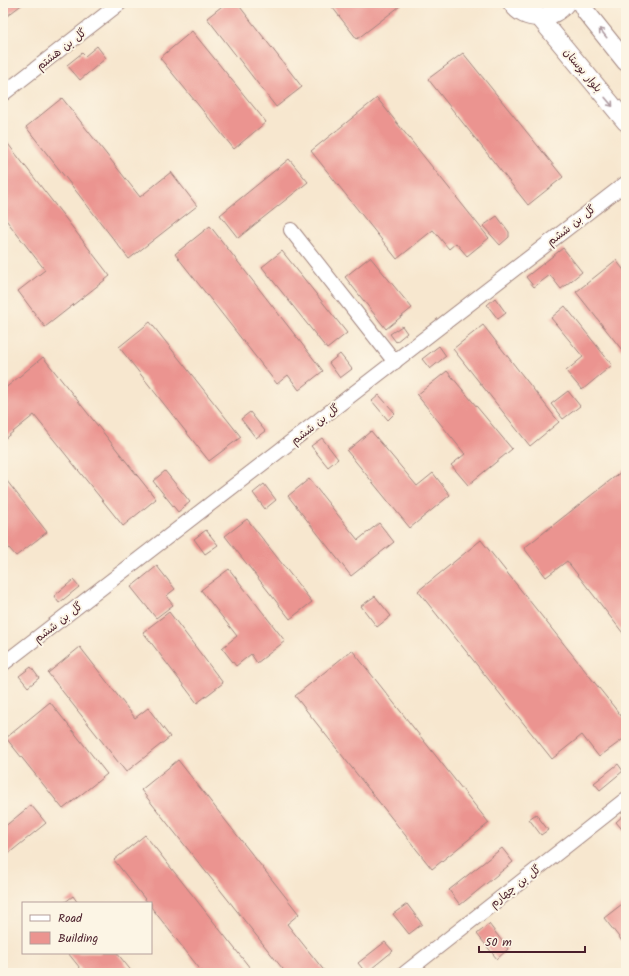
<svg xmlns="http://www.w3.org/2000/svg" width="629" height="976" font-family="Kalam,'Playpen Sans Arabic',sans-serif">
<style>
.building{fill:#eb9490}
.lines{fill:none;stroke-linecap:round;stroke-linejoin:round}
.minor-casing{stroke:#a0837d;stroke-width:16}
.tertiary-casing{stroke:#a0837d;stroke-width:20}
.minor{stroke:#fff;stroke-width:14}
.tertiary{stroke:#fff;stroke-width:18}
.oneway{stroke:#ae9aa0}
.labels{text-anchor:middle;stroke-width:4;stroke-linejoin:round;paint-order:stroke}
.street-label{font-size:11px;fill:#4a1f2b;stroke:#fcf5e5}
</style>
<rect width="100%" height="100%" fill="#fcf5e5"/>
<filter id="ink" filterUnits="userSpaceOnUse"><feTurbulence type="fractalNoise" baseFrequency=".025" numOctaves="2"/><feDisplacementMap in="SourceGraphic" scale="8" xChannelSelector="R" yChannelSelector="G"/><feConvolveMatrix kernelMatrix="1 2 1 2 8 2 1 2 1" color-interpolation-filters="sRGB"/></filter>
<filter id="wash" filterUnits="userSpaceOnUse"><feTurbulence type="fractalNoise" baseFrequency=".012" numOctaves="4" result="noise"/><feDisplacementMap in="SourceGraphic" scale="16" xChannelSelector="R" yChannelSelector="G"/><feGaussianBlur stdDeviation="0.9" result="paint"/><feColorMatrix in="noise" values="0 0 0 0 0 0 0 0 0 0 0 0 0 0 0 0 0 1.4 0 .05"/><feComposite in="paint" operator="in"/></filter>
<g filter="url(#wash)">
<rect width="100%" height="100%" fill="#f7e7cf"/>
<g id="blocks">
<g class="building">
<polygon points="3,3 24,3 3,19"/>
<polygon points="226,3 237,3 302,87 276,107 207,18"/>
<polygon points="329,3 404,3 357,39"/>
<polygon points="192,31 266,122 234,149 160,58"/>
<polygon points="97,46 106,58 80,80 67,65 82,53 85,56"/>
<polygon points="463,53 563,177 528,205 428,79"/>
<polygon points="62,98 140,197 171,172 197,206 129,259 26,127"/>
<polygon points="377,98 489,238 467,256 456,243 449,249 433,230 397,259 311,151"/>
<polygon points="5,140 110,276 45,327 18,291 45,270 3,216 3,142"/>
<polygon points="289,159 308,182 238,238 220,215"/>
<polygon points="497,216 509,232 509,237 500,245 483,226"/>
<polygon points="210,226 323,371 299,390 288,375 277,384 175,254"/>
<polygon points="563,248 582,272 561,289 550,275 534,287 526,277"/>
<polygon points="282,251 347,333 327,349 262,267"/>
<polygon points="370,257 412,308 386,329 345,277"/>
<polygon points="616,260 626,273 626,355 576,292"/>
<polygon points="495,298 506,313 498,319 487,305"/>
<polygon points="565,306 612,365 582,390 566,371 583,357 551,318"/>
<polygon points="150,322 241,437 209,461 119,347"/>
<polygon points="483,325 559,422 530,446 453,349"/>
<polygon points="402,326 407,333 396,342 390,334"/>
<polygon points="439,346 446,356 430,369 422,359"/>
<polygon points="340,354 352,369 340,378 329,363"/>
<polygon points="43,357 156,499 123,526 34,415 3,440 3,390"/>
<polygon points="447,371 512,449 468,485 451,465 465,454 417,395"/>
<polygon points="568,391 580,406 563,419 551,404"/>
<polygon points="379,395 395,413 388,420 372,401"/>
<polygon points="250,412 265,431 256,438 241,419"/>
<polygon points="371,431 417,486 433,473 450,495 410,528 347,451"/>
<polygon points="322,438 338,459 328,467 311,446"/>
<polygon points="626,468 626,637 567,561 546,577 524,548"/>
<polygon points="165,471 190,502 178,512 153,481"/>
<polygon points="3,476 47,532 16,556 3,541"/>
<polygon points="309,479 358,540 379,523 394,542 351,576 288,496"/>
<polygon points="264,484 276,500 265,509 253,493"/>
<polygon points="247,519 312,602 290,619 225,536"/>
<polygon points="206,530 218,545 205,554 194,539"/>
<polygon points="481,540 626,722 626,737 599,757 582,735 552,759 418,591"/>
<polygon points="157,566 175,589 166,596 173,605 156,618 131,587"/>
<polygon points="229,569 285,641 257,663 251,654 236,666 222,648 237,636 201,590"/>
<polygon points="73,580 79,587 59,603 54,596"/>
<polygon points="375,596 391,616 377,627 361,606"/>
<polygon points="169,612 223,683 197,703 143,632"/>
<polygon points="80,647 135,718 148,708 170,737 126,772 48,673"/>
<polygon points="352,650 489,823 432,869 295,696"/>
<polygon points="31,667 39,678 28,687 19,676"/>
<polygon points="50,702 107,774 63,809 6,738"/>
<polygon points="178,760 299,914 287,924 326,973 286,973 141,790"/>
<polygon points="618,764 623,771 600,790 594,783"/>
<polygon points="31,805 46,823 3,858 3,828"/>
<polygon points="626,813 626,834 616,822"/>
<polygon points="536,814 548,830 541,835 529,819"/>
<polygon points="145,835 254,973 203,973 151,907 151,903 148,903 114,860"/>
<polygon points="502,848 513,862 460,905 449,890"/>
<polygon points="73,896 78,903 64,903"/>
<polygon points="626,901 626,946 604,918"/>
<polygon points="407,904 422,924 409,934 393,914"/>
<polygon points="489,924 508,949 497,959 477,934"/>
<polygon points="385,942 393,951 366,973 358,963"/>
<polygon points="68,953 117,953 133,973 84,973"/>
</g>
</g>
</g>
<g filter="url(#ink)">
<use href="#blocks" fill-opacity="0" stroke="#a0837d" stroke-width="1"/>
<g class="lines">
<defs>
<g id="minor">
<polyline points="3,94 120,3"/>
<polyline points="291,230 395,362"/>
<polyline points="3,664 626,183"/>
<polyline points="405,973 626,799"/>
</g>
<g id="tertiary">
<path d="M512,3C525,23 553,20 566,3"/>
<polyline points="581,3 586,12 626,62"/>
<polyline points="540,18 626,122"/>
</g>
</defs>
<use href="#minor" class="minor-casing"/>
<use href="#tertiary" class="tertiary-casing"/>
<use href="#minor" class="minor"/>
<use href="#tertiary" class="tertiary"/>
</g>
<defs><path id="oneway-shaft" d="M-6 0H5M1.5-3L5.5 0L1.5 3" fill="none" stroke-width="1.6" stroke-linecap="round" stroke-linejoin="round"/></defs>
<g class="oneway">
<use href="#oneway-shaft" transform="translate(603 33) rotate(-129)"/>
<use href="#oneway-shaft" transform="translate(609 102) rotate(50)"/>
</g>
</g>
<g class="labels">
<g class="street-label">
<text transform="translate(61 49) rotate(-38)" y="4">گل بن هشتم</text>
<text transform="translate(583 70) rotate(50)" y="4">بلوار بوستان</text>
<text transform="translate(571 225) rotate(-38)" y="4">گل بن ششم</text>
<text transform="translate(315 424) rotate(-38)" y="4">گل بن ششم</text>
<text transform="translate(58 622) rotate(-38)" y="4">گل بن ششم</text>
<text transform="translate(515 886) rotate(-38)" y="4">گل بن چهارم</text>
</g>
</g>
<rect width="629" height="976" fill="none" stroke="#fcf5e5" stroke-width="16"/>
<rect x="22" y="902" width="130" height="52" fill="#fcf5e5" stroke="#b59f9b"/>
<rect x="30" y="915" width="20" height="6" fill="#ffffff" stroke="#b59f9b"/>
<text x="58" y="922" font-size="12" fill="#4a1f2b">Road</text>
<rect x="30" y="932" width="20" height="12" fill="#eb9490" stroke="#b59f9b"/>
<text x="58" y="942" font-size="12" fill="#4a1f2b">Building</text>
<path d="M479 946v6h106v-6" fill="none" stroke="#4a1f2b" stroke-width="2"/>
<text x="485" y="946" font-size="12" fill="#4a1f2b" stroke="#fcf5e5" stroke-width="3" paint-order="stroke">50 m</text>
</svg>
